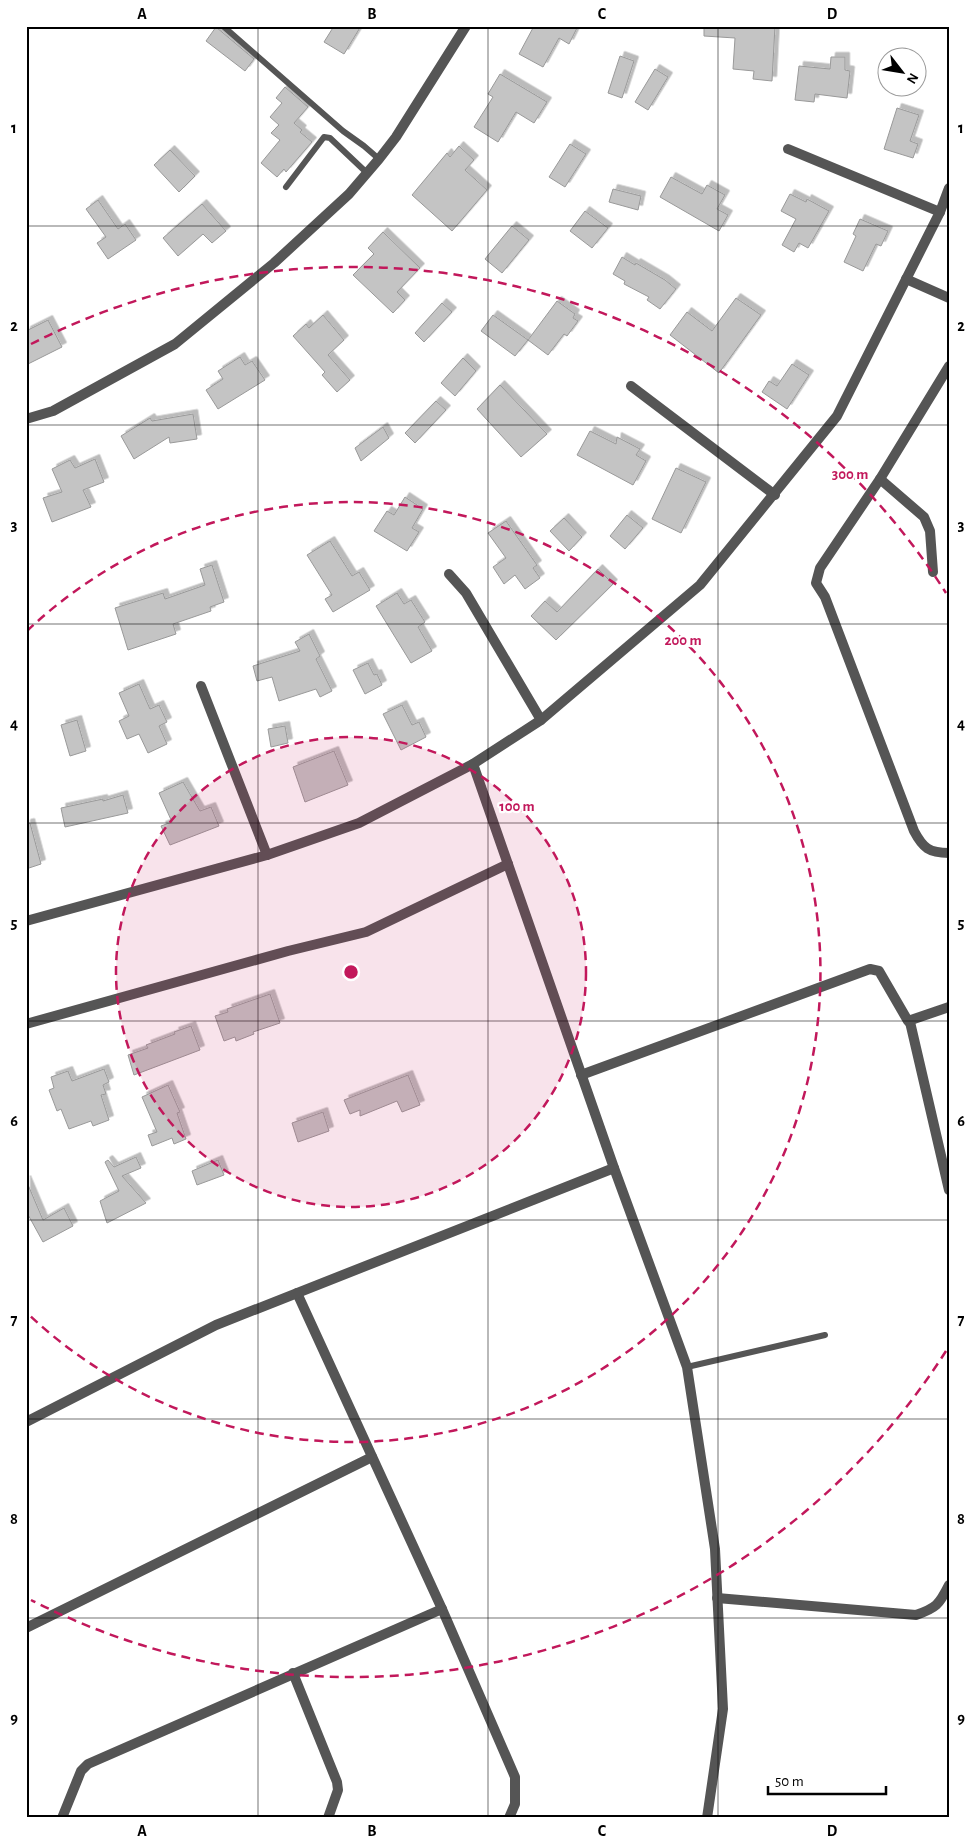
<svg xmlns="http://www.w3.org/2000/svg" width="975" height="1844" font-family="'Alegreya Sans',sans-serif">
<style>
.building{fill:#c4c4c4;stroke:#999;filter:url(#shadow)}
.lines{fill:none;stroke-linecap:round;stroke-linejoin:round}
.lane{stroke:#555;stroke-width:6}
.street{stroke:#555;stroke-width:10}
.grid{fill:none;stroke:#000;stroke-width:1;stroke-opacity:0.55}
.ring{fill:none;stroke:#c2185b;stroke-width:2.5;stroke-dasharray:9 6}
.centre{fill:#c2185b;stroke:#fff;stroke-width:2.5}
.ring-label{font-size:15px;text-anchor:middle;font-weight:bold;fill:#c2185b;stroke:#fff;stroke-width:4.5;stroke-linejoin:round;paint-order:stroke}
.neatline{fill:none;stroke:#000;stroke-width:2}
.grid-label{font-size:16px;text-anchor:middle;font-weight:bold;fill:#000}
</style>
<defs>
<filter id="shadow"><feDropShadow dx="4.5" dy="-4.5" stdDeviation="0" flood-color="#0004"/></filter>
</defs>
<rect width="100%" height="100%" fill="#fff"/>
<g class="building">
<polygon points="334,26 361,26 344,54 324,42"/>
<polygon points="534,26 578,26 569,44 559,38 543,67 519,54"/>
<polygon points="704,26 775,26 772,81 753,79 754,71 733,69 735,38 704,36"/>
<polygon points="216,27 254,59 245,71 206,41"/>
<polygon points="620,56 634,61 622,98 608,93"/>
<polygon points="831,57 845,57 845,70 850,71 847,98 815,94 814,102 795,100 799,66 830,69"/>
<polygon points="655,69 668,77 648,110 635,102"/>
<polygon points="500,74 547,102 534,123 516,112 498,142 474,127 493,97 488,94"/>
<polygon points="285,87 308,107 294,123 302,130 300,132 312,142 286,172 284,169 277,177 261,163 280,140 271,133 279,125 270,117 282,103 276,98"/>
<polygon points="897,108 919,115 910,141 918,144 913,158 884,149"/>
<polygon points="570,144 586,154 565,187 549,177"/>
<polygon points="459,146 474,160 465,170 487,190 452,231 412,195 447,153 450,157"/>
<polygon points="170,150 195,176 179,192 154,165"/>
<polygon points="671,177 702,194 707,185 725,195 717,209 728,215 719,231 660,197"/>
<polygon points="613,189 641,196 638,210 609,202"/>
<polygon points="790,194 806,202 807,199 829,211 808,248 799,243 794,252 782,245 796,219 781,211"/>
<polygon points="98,200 118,229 125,224 136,240 108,259 97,243 106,237 86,209"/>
<polygon points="202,204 226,231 212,243 203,234 178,256 163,238"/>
<polygon points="585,211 608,228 592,248 570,231"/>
<polygon points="860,219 888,231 881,246 876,244 863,271 844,262 856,236 853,234"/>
<polygon points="512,226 529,240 502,273 485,259"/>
<polygon points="383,232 420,268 397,292 405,300 393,313 353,275 374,254 368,248"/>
<polygon points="622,257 635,265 636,263 665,280 676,289 660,309 647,300 649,297 624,284 625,281 613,274"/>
<polygon points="736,298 761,315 719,373 670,335 687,312 712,331"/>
<polygon points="557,301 575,314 573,318 578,321 567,336 564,334 548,355 528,340"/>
<polygon points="442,303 452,312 424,342 415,333"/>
<polygon points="323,315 344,340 328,355 350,380 337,392 322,375 325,372 293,336 306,324 309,328"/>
<polygon points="493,315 528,340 515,356 481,331"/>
<polygon points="48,320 62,347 26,365 26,331"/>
<polygon points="240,357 245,365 252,361 265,380 218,409 206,390 223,379 218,371"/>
<polygon points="463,358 476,371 455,396 441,383"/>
<polygon points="792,364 809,375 787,409 762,392 769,381 777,386"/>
<polygon points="500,385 547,434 521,457 477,409"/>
<polygon points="436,401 446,410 415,443 405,433"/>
<polygon points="193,414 197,439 170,443 169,437 134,459 121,436 150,418 152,421"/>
<polygon points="383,427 389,438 361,461 355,448"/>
<polygon points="590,431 616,444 617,437 640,449 636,455 646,461 633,485 577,455"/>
<polygon points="95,459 104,482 83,490 91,507 52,522 43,498 62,492 52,469 70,460 75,468"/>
<polygon points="676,468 706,482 681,533 652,519"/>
<polygon points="405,497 423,509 412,528 419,532 407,551 374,531 387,511 394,515"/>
<polygon points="627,515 643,528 625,549 610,536"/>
<polygon points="564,518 582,537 569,551 550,531"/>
<polygon points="506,521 537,565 533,568 540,578 525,589 515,575 504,584 493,567 506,558 488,533"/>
<polygon points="330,541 352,576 359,572 370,590 333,612 325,599 332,595 307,555"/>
<polygon points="212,565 224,602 210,607 211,611 173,624 176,634 128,650 115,608 163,593 165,599 205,585 200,569"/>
<polygon points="598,569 613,584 556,640 531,616 545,601 557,612"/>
<polygon points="397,593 404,604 411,600 425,622 418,627 432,651 411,663 376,606"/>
<polygon points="309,634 320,656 316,659 332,691 320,697 316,689 279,701 272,677 257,681 253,666 300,651 295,642"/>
<polygon points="368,663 374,675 377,674 382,685 365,694 353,670"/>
<polygon points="139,684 150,709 159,705 167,722 159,726 167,744 148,753 139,734 127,739 119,721 129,716 119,693"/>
<polygon points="402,705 412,725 419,722 426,737 401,750 383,714"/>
<polygon points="77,720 86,751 70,756 61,725"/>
<polygon points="285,726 288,743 271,747 268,729"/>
<polygon points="334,751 348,785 305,802 293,767"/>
<polygon points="183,782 200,811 211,807 219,826 170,845 161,826 172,822 159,793"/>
<polygon points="123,795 128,813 65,827 61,808 103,799 103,801"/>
<polygon points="30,823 41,864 26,869 26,824"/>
<polygon points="270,994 280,1023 253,1032 254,1034 236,1041 235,1037 224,1041 215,1016 228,1012 227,1009"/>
<polygon points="191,1026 200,1050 134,1075 128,1055 148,1048 146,1045 175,1034 174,1032"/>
<polygon points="104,1069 109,1082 103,1085 106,1094 101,1095 109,1120 93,1126 91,1121 69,1129 61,1109 57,1111 49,1090 54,1088 51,1077 68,1071 72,1081"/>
<polygon points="408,1075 420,1105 402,1112 397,1101 360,1116 360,1110 350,1114 344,1100"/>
<polygon points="168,1085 180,1112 177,1113 186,1139 174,1144 172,1138 152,1146 148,1135 157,1132 142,1097"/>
<polygon points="323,1112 329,1131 298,1142 292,1123"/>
<polygon points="136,1157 141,1168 122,1176 146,1203 107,1223 100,1201 119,1191 105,1162 108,1160 114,1167"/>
<polygon points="218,1160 224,1175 197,1185 192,1171"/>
<polygon points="26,1180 43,1220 64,1208 73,1226 43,1242 26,1211"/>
</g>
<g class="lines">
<g class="lane">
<polyline points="223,26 343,131 364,146 379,159"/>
<polyline points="286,187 324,137 330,138 367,173"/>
<polyline points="687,1367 825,1335"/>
</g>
<g class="street">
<polyline points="788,149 940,212"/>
<polyline points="906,279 949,298"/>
<path d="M949,366L880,479L820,568L816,583L825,597L914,831C923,848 929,853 949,853"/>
<polyline points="631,386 775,495"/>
<polyline points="26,419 53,411 175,344 274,263 349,194 379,159 396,137 466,26"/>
<polyline points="880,479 924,517 930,531 933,572"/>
<polyline points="449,574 466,593 541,720"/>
<polyline points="201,686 267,855"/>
<polyline points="473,764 614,1168 687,1367 715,1549 723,1709 707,1818"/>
<polyline points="26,921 267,855 359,823 473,764 541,720 700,585 837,416 940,212 949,188"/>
<polyline points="910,1022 949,1190"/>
<polyline points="26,1024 288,951 366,932 508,864"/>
<polyline points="581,1075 870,969 879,971 908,1021 949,1007"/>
<polyline points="297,1293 442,1609 515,1777 515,1804 509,1818"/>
<polyline points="26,1422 216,1325 614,1168"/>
<path d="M717,1598L916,1615C936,1608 939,1605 949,1585"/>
<polyline points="26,1628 372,1457"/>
<polyline points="293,1673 337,1782 338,1790 328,1818"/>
<polyline points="62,1818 81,1771 88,1764 442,1609"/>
</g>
</g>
<path class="grid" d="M258,26V1818M488,26V1818M718,26V1818M26,226H949M26,425H949M26,624H949M26,823H949M26,1021H949M26,1220H949M26,1419H949M26,1618H949"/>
<circle cx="351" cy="972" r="235" fill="#c2185b" fill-opacity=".12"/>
<g class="ring">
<circle cx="351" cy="972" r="235"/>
<path d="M27 631A470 470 0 1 1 27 1313"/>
<path d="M946 1351A705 705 0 0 1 31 1600M31 344A705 705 0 0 1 946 593"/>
</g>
<circle cx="351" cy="972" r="8" class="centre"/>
<g class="ring-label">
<text x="850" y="479">300 m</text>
<text x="683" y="645">200 m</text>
<text x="517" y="811">100 m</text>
</g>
<rect width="975" height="1844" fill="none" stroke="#ffffff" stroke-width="55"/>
<g transform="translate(902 72) rotate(121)"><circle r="24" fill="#ffffff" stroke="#999999"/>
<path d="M0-4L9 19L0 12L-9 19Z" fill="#000000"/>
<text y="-8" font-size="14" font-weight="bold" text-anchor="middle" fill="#000000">N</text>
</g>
<path d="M768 1786v8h118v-8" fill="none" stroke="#000000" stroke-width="2.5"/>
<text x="775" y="1786" font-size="15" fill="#000000" stroke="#ffffff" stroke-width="4" paint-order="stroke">50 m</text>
<rect x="28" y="28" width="920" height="1788" class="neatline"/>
<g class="grid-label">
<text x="142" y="19">A</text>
<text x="372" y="19">B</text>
<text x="602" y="19">C</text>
<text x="832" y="19">D</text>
<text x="14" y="133">1</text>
<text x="961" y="133">1</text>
<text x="14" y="331">2</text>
<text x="961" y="331">2</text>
<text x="14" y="530">3</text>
<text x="961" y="530">3</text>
<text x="14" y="729">4</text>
<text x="961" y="729">4</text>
<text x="14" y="928">5</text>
<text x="961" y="928">5</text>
<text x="14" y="1126">6</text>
<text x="961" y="1126">6</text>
<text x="14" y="1325">7</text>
<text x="961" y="1325">7</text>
<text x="14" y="1524">8</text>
<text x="961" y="1524">8</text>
<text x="14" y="1723">9</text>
<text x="961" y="1723">9</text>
<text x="142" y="1836">A</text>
<text x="372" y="1836">B</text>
<text x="602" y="1836">C</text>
<text x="832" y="1836">D</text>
</g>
</svg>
